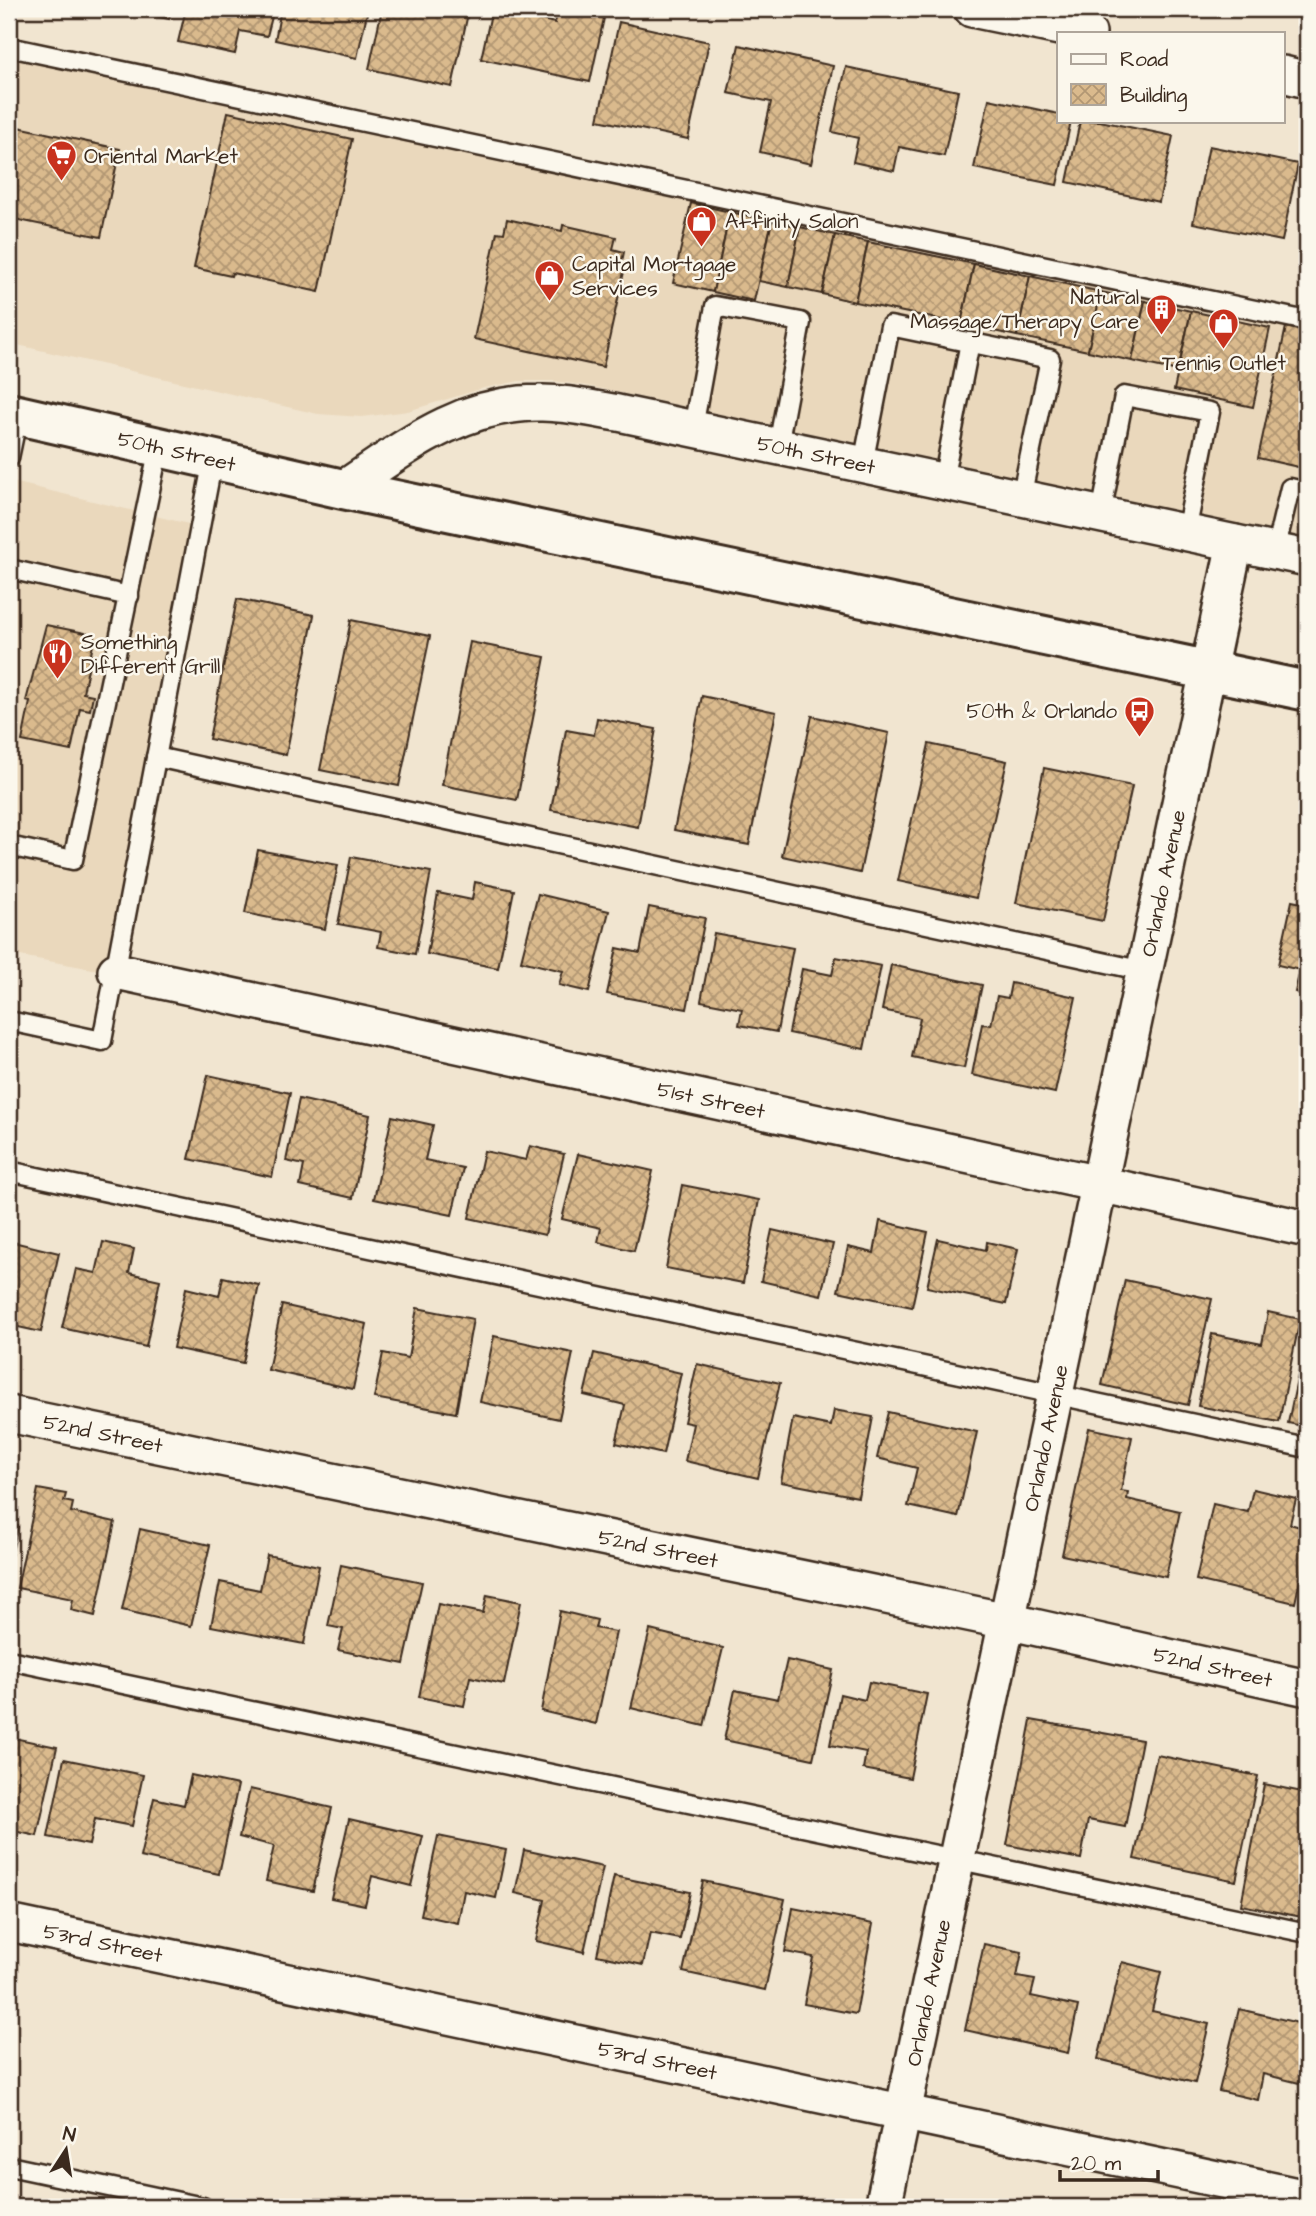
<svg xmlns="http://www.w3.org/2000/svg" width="1316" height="2216" font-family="'Architects Daughter',sans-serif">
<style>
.built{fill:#ead8bc}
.building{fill:url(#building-cross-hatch);stroke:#3b2a1e;stroke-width:2}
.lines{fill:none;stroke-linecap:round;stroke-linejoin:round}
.service-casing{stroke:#3b2a1e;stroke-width:23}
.minor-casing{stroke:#3b2a1e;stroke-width:40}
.secondary-casing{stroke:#3b2a1e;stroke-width:44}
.service{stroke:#fbf7ec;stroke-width:18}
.minor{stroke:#fbf7ec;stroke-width:35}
.secondary{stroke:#fbf7ec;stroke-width:38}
.labels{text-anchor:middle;stroke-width:5;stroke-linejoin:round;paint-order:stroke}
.poi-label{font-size:21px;fill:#3b2a1e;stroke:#fbf7ec;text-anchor:start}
.street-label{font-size:21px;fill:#3b2a1e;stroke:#fbf7ec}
</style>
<defs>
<pattern id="building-cross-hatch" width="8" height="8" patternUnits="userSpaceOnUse" patternTransform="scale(1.75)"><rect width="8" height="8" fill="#daba8d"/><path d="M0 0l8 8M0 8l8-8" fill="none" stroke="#b29773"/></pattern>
</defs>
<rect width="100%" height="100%" fill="#f1e5d0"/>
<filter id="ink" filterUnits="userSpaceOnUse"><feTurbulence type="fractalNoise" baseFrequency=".0143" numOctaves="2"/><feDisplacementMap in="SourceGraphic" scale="14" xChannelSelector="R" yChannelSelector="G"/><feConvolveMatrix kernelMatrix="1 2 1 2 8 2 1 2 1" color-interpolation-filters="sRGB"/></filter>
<g filter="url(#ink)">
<g class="built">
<polygon points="9,55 1307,329 1307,538 588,386 554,381 519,381 484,388 408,411 362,417 318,414 9,343"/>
<polygon points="9,481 193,525 104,971 9,954"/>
</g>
<g class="building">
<polygon points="121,9 171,9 169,19"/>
<polygon points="186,9 274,9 267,36 240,31 235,54 178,42"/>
<polygon points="281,9 368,9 357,58 275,40"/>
<polygon points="382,9 469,9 452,87 369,69"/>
<polygon points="492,9 555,23 558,9 604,18 590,82 481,59"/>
<polygon points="619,22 709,42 688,139 598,120"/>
<polygon points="739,45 833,66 811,164 760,152 771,102 728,93"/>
<polygon points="846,67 958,91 944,156 899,147 894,171 853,162 858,138 832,132"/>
<polygon points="989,99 1059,114 1059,121 1071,121 1057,185 974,168"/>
<polygon points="228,112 352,139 319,292 232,273 231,276 194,268"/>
<polygon points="1080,121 1100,121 1173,136 1159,202 1067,182"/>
<polygon points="9,125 120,149 101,237 9,218"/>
<polygon points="1209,146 1298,164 1282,241 1193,223"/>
<polygon points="691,203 730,212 713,292 673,283"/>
<polygon points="730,212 772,221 754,301 713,292"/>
<polygon points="507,219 562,231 563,225 616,237 613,249 624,252 621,266 625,267 603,367 474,339 497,232 504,233"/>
<polygon points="772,221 800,227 788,287 759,281"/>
<polygon points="800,227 835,235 822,294 788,287"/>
<polygon points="835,235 868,242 855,302 822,294"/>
<polygon points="868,242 974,264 961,324 855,302"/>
<polygon points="974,264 1030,276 1017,336 961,324"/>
<polygon points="1030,276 1101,292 1088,351 1017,336"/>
<polygon points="1101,292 1145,301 1132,361 1088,351"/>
<polygon points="1145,301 1191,311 1178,371 1132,361"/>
<polygon points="1191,311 1270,328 1253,407 1174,390"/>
<polygon points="1286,327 1307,332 1307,469 1258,458"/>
<polygon points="237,599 314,615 286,755 209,739"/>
<polygon points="351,620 430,636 399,786 320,770"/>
<polygon points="46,625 95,635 83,693 93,695 90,710 80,708 71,751 22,741 30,702 26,701"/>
<polygon points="470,642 545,657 517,800 442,785"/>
<polygon points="702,696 776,712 749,845 674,830"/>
<polygon points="812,716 889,733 860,873 782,856"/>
<polygon points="597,718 656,729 638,827 551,810 566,730 594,735"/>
<polygon points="929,744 1007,761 976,898 898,881"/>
<polygon points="1044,768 1132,786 1103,921 1016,903"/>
<polygon points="258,850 338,865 325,929 245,913"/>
<polygon points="351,857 431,872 415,954 378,947 381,932 338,924"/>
<polygon points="475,882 514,890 498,968 427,954 438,893 472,900"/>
<polygon points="538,894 609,911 589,992 559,985 563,971 521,961"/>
<polygon points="1292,901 1307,904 1307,995 1295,992 1300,970 1278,965"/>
<polygon points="649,907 705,918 687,1009 607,994 617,948 640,953"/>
<polygon points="714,933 793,948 777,1032 739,1025 742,1009 701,1001"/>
<polygon points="836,957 881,966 864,1049 789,1033 802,969 832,975"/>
<polygon points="891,965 982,985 964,1068 912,1057 920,1018 882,1010"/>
<polygon points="1011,983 1076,997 1055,1093 972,1075 982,1024 991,1025 997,996 1008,998"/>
<polygon points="208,1075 290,1093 272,1177 189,1159"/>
<polygon points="299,1099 370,1115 353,1198 300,1186 304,1165 286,1161"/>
<polygon points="392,1116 433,1125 425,1160 463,1168 452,1215 374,1199"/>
<polygon points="530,1146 564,1154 545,1235 469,1218 484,1151 526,1160"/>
<polygon points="578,1154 653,1171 634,1251 598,1242 601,1228 562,1219"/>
<polygon points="682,1185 759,1200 743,1283 666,1268"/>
<polygon points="880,1221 928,1232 912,1307 838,1291 848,1247 874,1253"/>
<polygon points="772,1230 833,1244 821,1295 761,1281"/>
<polygon points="938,1239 986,1250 987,1242 1018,1249 1006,1304 927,1287"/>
<polygon points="9,1241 59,1253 41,1332 9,1325"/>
<polygon points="103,1242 134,1249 129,1273 160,1280 146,1347 62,1328 76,1269 96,1273"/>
<polygon points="223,1277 259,1285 243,1363 173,1348 186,1288 219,1296"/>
<polygon points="1125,1280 1212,1299 1188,1405 1102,1385"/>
<polygon points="282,1305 367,1324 353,1389 268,1370"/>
<polygon points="417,1308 473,1319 456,1413 374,1398 383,1353 408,1358"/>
<polygon points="1268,1312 1300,1319 1279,1422 1198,1406 1212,1334 1262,1344"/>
<polygon points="1307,1332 1307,1427 1288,1423"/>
<polygon points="494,1336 573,1353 559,1419 480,1402"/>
<polygon points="594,1353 681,1373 663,1454 616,1443 625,1405 584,1395"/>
<polygon points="697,1364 780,1383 758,1478 685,1461 693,1424 684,1422"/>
<polygon points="834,1410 873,1417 858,1497 781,1482 793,1418 831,1426"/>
<polygon points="888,1412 977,1432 958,1517 908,1506 917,1468 877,1458"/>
<polygon points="1089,1428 1132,1437 1121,1491 1128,1492 1127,1499 1180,1511 1166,1577 1062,1555"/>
<polygon points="38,1489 66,1494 64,1501 73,1503 71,1512 115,1522 95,1616 71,1610 73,1599 17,1588"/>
<polygon points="1253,1489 1296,1499 1290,1524 1307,1529 1307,1548 1295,1603 1196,1580 1213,1504 1248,1512"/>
<polygon points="9,1524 18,1526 9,1565"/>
<polygon points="140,1529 210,1545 191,1626 122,1610"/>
<polygon points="267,1555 319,1566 304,1644 211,1626 220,1582 260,1590"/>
<polygon points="341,1565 422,1582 404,1664 338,1650 343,1629 328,1626"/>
<polygon points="487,1595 521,1602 504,1684 470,1677 464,1706 419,1697 438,1604 483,1613"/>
<polygon points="560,1611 597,1620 595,1628 616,1632 596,1724 541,1711"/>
<polygon points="650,1630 723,1648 704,1726 631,1708"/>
<polygon points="787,1660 833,1670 813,1759 724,1740 735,1690 778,1699"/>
<polygon points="869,1682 927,1694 910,1778 863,1769 866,1752 830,1745 840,1694 865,1700"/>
<polygon points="1031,1720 1142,1740 1125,1827 1088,1820 1081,1859 1007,1845"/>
<polygon points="9,1737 57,1747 37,1836 9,1830"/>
<polygon points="1157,1755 1258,1776 1236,1881 1134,1859"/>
<polygon points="64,1759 143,1775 132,1826 95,1819 89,1845 48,1837"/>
<polygon points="191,1775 238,1785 219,1874 140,1857 154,1798 184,1805"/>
<polygon points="1264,1784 1307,1793 1307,1918 1241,1905"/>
<polygon points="250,1789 332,1808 313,1891 266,1881 274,1846 239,1837"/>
<polygon points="349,1819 423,1836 411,1886 372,1876 365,1905 331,1898"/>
<polygon points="438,1836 506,1850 496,1898 464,1891 458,1923 421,1915"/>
<polygon points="524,1850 603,1867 584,1952 536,1941 545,1900 515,1893"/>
<polygon points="614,1876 690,1892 680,1939 650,1933 643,1965 597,1955"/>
<polygon points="703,1881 785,1899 765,1990 683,1972"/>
<polygon points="793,1908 873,1924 856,2014 804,2004 813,1957 785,1952"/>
<polygon points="984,1944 1022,1952 1017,1977 1035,1980 1031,1996 1078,2006 1068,2053 965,2030"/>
<polygon points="1122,1962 1161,1972 1152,2011 1209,2024 1195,2083 1098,2059"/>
<polygon points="1239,2009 1307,2025 1307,2085 1263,2074 1258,2100 1219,2091"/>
</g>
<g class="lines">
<defs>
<g id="service">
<polyline points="9,47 1307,321"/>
<polyline points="693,428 715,306 801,322 778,446"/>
<polyline points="9,458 18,415"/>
<polyline points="863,464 890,326 1050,359 1021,498"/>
<polyline points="943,481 970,342"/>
<polyline points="1101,514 1124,396 1210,412 1186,532"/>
<polyline points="1275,551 1290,488 1307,492"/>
<polyline points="9,569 129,596"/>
<polyline points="156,757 1144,971"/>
<polyline points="9,846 73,860 159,447"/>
<polyline points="9,1021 102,1041 213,459"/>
<polyline points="9,1171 1307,1448"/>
<polyline points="9,1660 1307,1933"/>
<polyline points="9,2166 203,2207"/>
</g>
<g id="minor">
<polyline points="972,9 1088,33"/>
<polyline points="1283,74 1307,80"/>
<path id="s1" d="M343,489C406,447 459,404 538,403C564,402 592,409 618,413L1307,558"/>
<path id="s2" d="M116,971L1307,1229"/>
<path id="s3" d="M9,1414L1007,1621L1307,1688"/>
<path id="s4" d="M9,1923L1307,2198"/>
<path id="s5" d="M883,2207L1235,543"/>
</g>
<g id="secondary">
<path id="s6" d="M9,413L343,489L1307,691"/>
</g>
</defs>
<use href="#service" class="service-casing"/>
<use href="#minor" class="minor-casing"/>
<use href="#secondary" class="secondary-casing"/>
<use href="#service" class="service"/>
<use href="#minor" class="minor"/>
<use href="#secondary" class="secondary"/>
</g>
</g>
<defs>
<symbol id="supermarket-pin" viewBox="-11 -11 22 30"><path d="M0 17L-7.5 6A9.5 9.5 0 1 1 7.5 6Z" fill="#c8321e" stroke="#fbf7ec"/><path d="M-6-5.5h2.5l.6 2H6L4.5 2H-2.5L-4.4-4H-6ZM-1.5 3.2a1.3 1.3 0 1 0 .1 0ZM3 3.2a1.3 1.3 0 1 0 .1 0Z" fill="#fff"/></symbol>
<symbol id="shop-pin" viewBox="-11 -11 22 30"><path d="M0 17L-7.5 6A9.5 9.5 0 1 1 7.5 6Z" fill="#c8321e" stroke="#fbf7ec"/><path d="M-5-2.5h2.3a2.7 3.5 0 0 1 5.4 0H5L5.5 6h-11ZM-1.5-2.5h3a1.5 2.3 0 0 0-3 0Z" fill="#fff"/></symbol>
<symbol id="building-pin" viewBox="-11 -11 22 30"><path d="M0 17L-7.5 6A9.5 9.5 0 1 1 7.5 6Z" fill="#c8321e" stroke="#fbf7ec"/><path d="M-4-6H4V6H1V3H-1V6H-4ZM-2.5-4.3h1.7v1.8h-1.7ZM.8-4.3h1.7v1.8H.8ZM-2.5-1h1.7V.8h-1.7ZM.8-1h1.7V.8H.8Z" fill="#fff"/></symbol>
<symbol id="restaurant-pin" viewBox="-11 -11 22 30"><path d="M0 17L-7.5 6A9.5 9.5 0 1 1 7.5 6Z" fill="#c8321e" stroke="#fbf7ec"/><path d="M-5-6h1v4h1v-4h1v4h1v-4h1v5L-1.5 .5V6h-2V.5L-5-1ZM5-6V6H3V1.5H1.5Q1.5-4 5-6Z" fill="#fff"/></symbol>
<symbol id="bus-pin" viewBox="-11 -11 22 30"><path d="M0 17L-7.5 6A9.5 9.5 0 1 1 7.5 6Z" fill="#c8321e" stroke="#fbf7ec"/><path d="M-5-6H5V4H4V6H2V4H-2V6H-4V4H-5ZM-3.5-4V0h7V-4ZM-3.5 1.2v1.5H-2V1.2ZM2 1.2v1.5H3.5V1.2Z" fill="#fff"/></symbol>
</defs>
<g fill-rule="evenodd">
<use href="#supermarket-pin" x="44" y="138" width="35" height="47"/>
<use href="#shop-pin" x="684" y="204" width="35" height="47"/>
<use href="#shop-pin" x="532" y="258" width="35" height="47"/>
<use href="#building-pin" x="1144" y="292" width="35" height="47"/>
<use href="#shop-pin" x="1206" y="306" width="35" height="47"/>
<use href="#restaurant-pin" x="40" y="636" width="35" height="47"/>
<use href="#bus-pin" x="1122" y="694" width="35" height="47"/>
</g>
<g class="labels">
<g class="poi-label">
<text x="84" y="163">Oriental Market</text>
<text x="725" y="228">Affinity Salon</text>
<text x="572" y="271">Capital Mortgage<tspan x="572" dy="24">Services</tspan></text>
<text x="1139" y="304" text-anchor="end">Natural<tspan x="1139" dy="24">Massage/Therapy Care</tspan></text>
<text x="1224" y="370" text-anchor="middle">Tennis Outlet</text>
<text x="81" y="649">Something<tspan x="81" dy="24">Different Grill</tspan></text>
<text x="1117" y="718" text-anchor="end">50th &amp; Orlando</text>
</g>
<g class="street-label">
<text dy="7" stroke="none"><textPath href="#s6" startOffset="172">50th Street</textPath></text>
<text dy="7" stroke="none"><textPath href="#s1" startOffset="500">50th Street</textPath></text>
<text dy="7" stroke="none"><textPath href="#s5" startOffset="1353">Orlando Avenue</textPath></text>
<text dy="7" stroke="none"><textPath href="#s2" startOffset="609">51st Street</textPath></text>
<text dy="7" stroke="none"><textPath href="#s3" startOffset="96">52nd Street</textPath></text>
<text dy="7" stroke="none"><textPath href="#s5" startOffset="786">Orlando Avenue</textPath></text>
<text dy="7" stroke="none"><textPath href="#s3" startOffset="663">52nd Street</textPath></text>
<text dy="7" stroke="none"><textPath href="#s3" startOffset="1230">52nd Street</textPath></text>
<text dy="7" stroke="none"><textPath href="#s4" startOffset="96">53rd Street</textPath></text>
<text dy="7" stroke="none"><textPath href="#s5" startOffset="219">Orlando Avenue</textPath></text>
<text dy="7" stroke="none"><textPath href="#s4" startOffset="663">53rd Street</textPath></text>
</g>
</g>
<rect width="1316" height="2216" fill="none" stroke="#fbf7ec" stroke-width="35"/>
<rect x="18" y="18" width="1281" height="2181" fill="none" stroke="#3b2a1e" stroke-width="2.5" filter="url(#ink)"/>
<rect x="1057" y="32" width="228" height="91" fill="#fbf7ec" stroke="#aea59a" stroke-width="2"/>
<rect x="1071" y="54" width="35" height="10" fill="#fbf7ec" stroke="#aea59a" stroke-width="2"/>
<text x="1120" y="66" font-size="21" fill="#3b2a1e">Road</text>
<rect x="1071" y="84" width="35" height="21" fill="url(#building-cross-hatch)" stroke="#aea59a" stroke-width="2"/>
<text x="1120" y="102" font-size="21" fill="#3b2a1e">Building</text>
<g transform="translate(66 2150) rotate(12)" stroke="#fbf7ec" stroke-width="5" paint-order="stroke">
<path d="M0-5L12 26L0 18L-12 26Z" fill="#3b2a1e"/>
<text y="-10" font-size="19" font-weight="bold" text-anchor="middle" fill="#3b2a1e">N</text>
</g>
<path d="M1060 2170v10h98v-10" fill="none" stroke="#3b2a1e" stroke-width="3.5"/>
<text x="1071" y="2170" font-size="21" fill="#3b2a1e" stroke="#fbf7ec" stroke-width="5" paint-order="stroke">20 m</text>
</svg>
